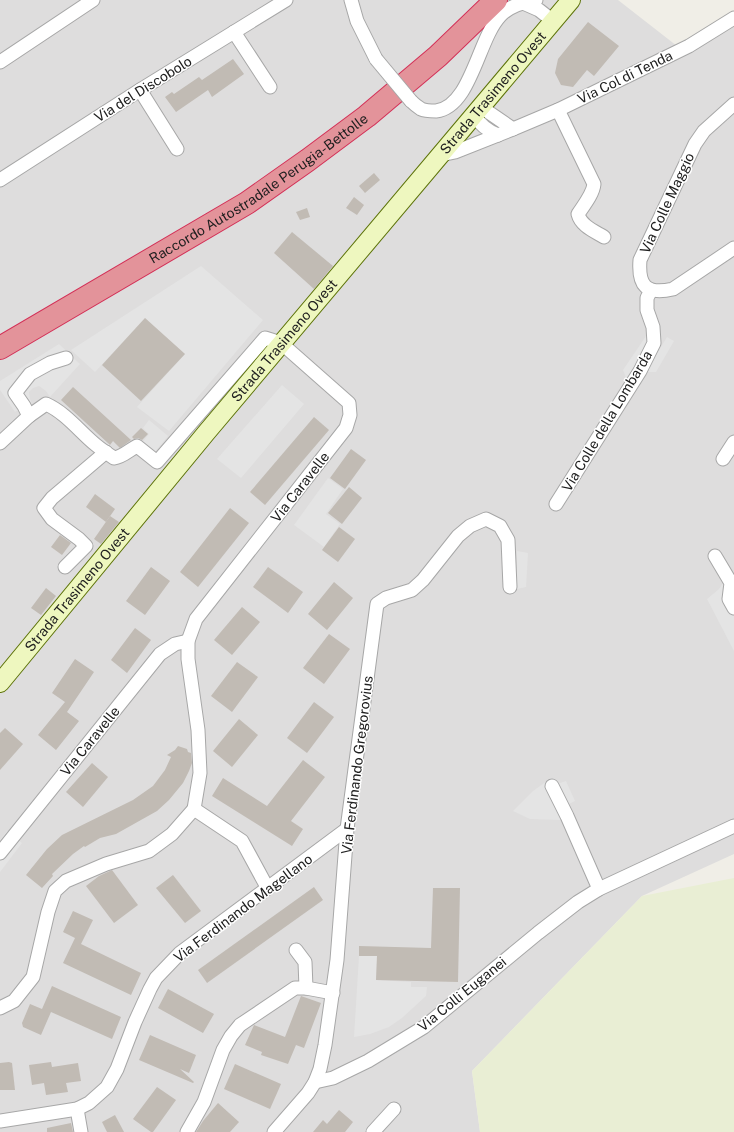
<svg xmlns="http://www.w3.org/2000/svg" width="734" height="1132" font-family="'Public Sans',sans-serif">
<style>
.residential{fill:#dedddd}
.farmland{fill:#e9eed4}
.parking{fill:#e4e4e4}
.building{fill:#c1bbb4}
.lines{fill:none;stroke-linecap:round;stroke-linejoin:round}
.minor-casing{stroke:#a7a7a7;stroke-width:15}
.secondary-casing{stroke:#5e740a;stroke-width:20}
.motorway-casing{stroke:#d33057;stroke-width:24}
.minor{stroke:#fff;stroke-width:13}
.secondary{stroke:#eef7bf;stroke-width:18}
.motorway{stroke:#e3939a;stroke-width:22}
.minor-bridge-casing{stroke:#a7a7a7;stroke-width:15;stroke-linecap:butt}
.minor-bridge{stroke:#fff;stroke-width:13}
.labels{text-anchor:middle;stroke-width:3;stroke-linejoin:round;paint-order:stroke}
.street-label{font-size:14px;fill:#202020;stroke:#fff}
</style>
<rect width="100%" height="100%" fill="#f0eee7"/>
<polygon class="residential" points="0,0 618,0 677,46 734,13 734,854 642,896 472,1071 480,1132 0,1132"/>
<polygon class="farmland" points="734,878 734,1132 480,1132 472,1071 642,896"/>
<g class="parking">
<polygon points="201,266 263,320 169,431 137,407 185,354 145,318 95,372 71,350"/>
<polygon points="646,336 649,345 627,380 623,370"/>
<polygon points="667,337 674,341 656,372 646,372"/>
<polygon points="59,344 80,364 50,397 46,391 39,386 33,388 29,392 30,399 32,404 24,406 15,412 0,390 0,381"/>
<polygon points="282,385 304,404 241,478 217,459"/>
<polygon points="149,420 168,436 154,453 142,443 149,434 143,428"/>
<polygon points="328,478 343,489 326,514 340,524 324,547 294,525"/>
<polygon points="517,551 528,553 526,587 517,589"/>
<polygon points="729,574 734,581 734,651 707,599 719,589"/>
<polygon points="551,778 560,783 566,781 575,801 569,804 572,813 560,820 530,819 513,811 533,791"/>
<polygon points="7,831 22,843 0,872 0,840"/>
<polygon points="359,956 377,956 376,980 411,982 411,987 427,987 426,996 402,1018 389,1027 370,1034 354,1037"/>
</g>
<g class="building">
<polygon points="588,22 619,46 594,76 587,70 573,87 561,85 555,73 558,59"/>
<polygon points="233,59 244,74 212,97 208,90 176,112 165,97 172,92 174,94 199,77 202,80"/>
<polygon points="374,173 380,180 365,193 359,186"/>
<polygon points="354,197 364,205 357,215 346,208"/>
<polygon points="307,208 310,217 300,220 296,212"/>
<polygon points="292,232 333,266 314,289 274,253"/>
<polygon points="145,318 185,354 141,401 102,365"/>
<polygon points="73,387 131,440 120,448 113,441 110,445 109,444 61,400"/>
<polygon points="314,417 329,430 265,505 250,492"/>
<polygon points="141,428 148,434 142,440 138,438 134,439 132,437"/>
<polygon points="351,449 366,460 345,489 330,478"/>
<polygon points="349,487 362,498 342,524 328,513"/>
<polygon points="95,494 115,509 106,522 86,507"/>
<polygon points="230,508 249,523 198,587 180,572"/>
<polygon points="110,516 119,522 101,544 94,539"/>
<polygon points="339,527 355,539 338,562 322,550"/>
<polygon points="60,535 71,543 62,555 51,547"/>
<polygon points="151,567 170,581 145,615 126,601"/>
<polygon points="268,567 303,592 288,613 253,587"/>
<polygon points="334,582 353,598 327,630 308,614"/>
<polygon points="46,588 56,596 41,615 31,608"/>
<polygon points="242,607 260,622 232,655 214,640"/>
<polygon points="135,628 151,640 127,673 111,660"/>
<polygon points="329,634 350,649 324,684 303,668"/>
<polygon points="75,659 94,672 67,712 79,721 56,750 38,735 65,702 52,693"/>
<polygon points="237,662 258,677 232,712 211,696"/>
<polygon points="314,702 334,717 307,753 287,738"/>
<polygon points="239,719 258,735 232,767 213,751"/>
<polygon points="5,728 23,744 0,770 0,733"/>
<polygon points="178,746 187,749 188,752 191,753 192,763 189,771 183,783 169,800 157,811 116,834 100,838 85,847 84,846 73,854 52,874 53,876 42,888 26,875 47,849 62,835 133,800 153,786 165,770 171,757 167,755 175,750"/>
<polygon points="303,760 325,777 291,821 303,829 292,846 212,796 223,778 267,806"/>
<polygon points="92,763 108,777 83,807 66,792"/>
<polygon points="112,870 138,905 114,923 86,886 99,876"/>
<polygon points="173,875 201,911 185,923 156,888"/>
<polygon points="314,887 323,900 207,983 198,970"/>
<polygon points="433,888 460,888 458,982 376,980 377,956 359,956 359,946 431,948"/>
<polygon points="73,911 93,920 81,944 141,973 131,995 63,963 75,938 63,932"/>
<polygon points="52,986 121,1017 112,1039 51,1012 41,1035 23,1027 22,1023 30,1004 42,1009"/>
<polygon points="168,989 214,1014 203,1033 158,1008"/>
<polygon points="301,996 321,1003 304,1048 296,1045 288,1064 261,1055 262,1052 245,1045 254,1025 285,1037"/>
<polygon points="150,1035 196,1055 189,1073 180,1069 194,1082 193,1083 139,1060"/>
<polygon points="9,1062 12,1063 15,1090 0,1090 0,1063"/>
<polygon points="51,1062 52,1067 78,1063 81,1081 66,1083 68,1092 46,1095 44,1083 32,1085 29,1065"/>
<polygon points="235,1064 281,1084 270,1109 224,1089"/>
<polygon points="157,1087 176,1100 153,1132 151,1132 133,1119"/>
<polygon points="218,1103 239,1122 230,1132 196,1132 203,1121"/>
<polygon points="339,1110 353,1122 345,1132 313,1132 323,1120 327,1124"/>
<polygon points="115,1115 124,1132 107,1132 102,1122"/>
<polygon points="71,1123 73,1132 47,1132 47,1128"/>
</g>
<g class="lines">
<defs>
<g id="minor">
<polyline points="351,0 357,21 376,59"/>
<polyline points="523,3 539,10 553,21"/>
<polyline points="234,32 270,87"/>
<polyline points="0,62 93,0"/>
<polyline points="140,90 177,149"/>
<path d="M411,101C414,104 418,107 421,109C425,111 432,111 436,111C471,107 478,39 500,16C509,6 523,2 536,0"/>
<path d="M734,104L704,131L695,144L640,260C638,286 646,295 673,289L734,248"/>
<polyline points="481,107 513,129"/>
<path d="M558,110L594,184C593,194 584,205 578,214C581,226 594,231 604,237"/>
<path d="M474,115C480,125 488,131 498,135"/>
<polyline points="441,155 455,152 513,129 558,110 689,46 734,18"/>
<polyline points="0,180 140,90 286,0"/>
<path d="M66,358L50,363L30,374L15,393L24,406L29,416L46,404C66,413 80,432 96,445C102,450 108,454 114,458C123,457 129,450 137,446L157,462L265,338L281,343L349,403L350,415L346,428L196,619L188,641V659L198,730L200,773L194,809"/>
<polyline points="0,443 29,416"/>
<polyline points="723,459 734,442"/>
<polyline points="556,504 640,371 654,343 653,327 647,310 647,298 651,290"/>
<polyline points="715,556 731,583 729,599 734,608"/>
<polyline points="65,567 86,546 79,539 52,519 44,508 52,498 106,452"/>
<polyline points="552,786 567,816 599,889"/>
<polyline points="194,809 242,841 267,887"/>
<polyline points="0,853 160,654 175,644 188,641"/>
<polyline points="296,950 305,962 306,988"/>
<polyline points="0,1008 14,1001 33,977 48,912 55,891 66,881 106,864 149,851 172,834 194,809"/>
<polyline points="315,1082 333,1078 368,1061 424,1027 538,933 578,902 599,889 734,826"/>
<polyline points="77,1109 81,1132"/>
<polyline points="0,1121 77,1109 89,1103 107,1087 117,1069 135,1022 150,989 156,978 180,953 347,829"/>
<polyline points="187,1132 204,1102 223,1050 231,1036 240,1025 295,988 306,988 333,993"/>
<polyline points="274,1132 308,1093 315,1082 320,1069 325,1045 337,960 347,829 377,604 386,598 412,590 423,580 458,536 470,526 486,519 500,526 508,540 510,587"/>
<polyline points="373,1132 394,1109"/>
</g>
<g id="secondary">
<path id="s1" d="M0,683L206,433L571,0"/>
</g>
<g id="motorway">
<path id="s2" d="M0,348L247,203L308,160L367,116L438,56L496,0"/>
</g>
</defs>
<use href="#minor" class="minor-casing"/>
<use href="#secondary" class="secondary-casing"/>
<use href="#motorway" class="motorway-casing"/>
<use href="#minor" class="minor"/>
<use href="#secondary" class="secondary"/>
<use href="#motorway" class="motorway"/>
<defs>
<polyline id="minor-bridge" points="376,59 411,101"/>
</defs>
<use href="#minor-bridge" class="minor-bridge-casing"/>
<use href="#minor-bridge" class="minor-bridge"/>
</g>
<g class="labels">
<g class="street-label">
<text transform="translate(625 77) rotate(-26)" y="5">Via Col di Tenda</text>
<text transform="translate(143 89) rotate(-32)" y="5">Via del Discobolo</text>
<text dy="5" stroke="none"><textPath href="#s1" startOffset="769">Strada Trasimeno Ovest</textPath></text>
<text dy="5" stroke="none"><textPath href="#s2" startOffset="304">Raccordo Autostradale Perugia-Bettolle</textPath></text>
<text transform="translate(667 203) rotate(-65)" y="5">Via Colle Maggio</text>
<text dy="5" stroke="none"><textPath href="#s1" startOffset="445">Strada Trasimeno Ovest</textPath></text>
<text transform="translate(607 421) rotate(-59)" y="5">Via Colle della Lombarda</text>
<text transform="translate(300 487) rotate(-52)" y="5">Via Caravelle</text>
<text dy="5" stroke="none"><textPath href="#s1" startOffset="121">Strada Trasimeno Ovest</textPath></text>
<text transform="translate(90 741) rotate(-51)" y="5">Via Caravelle</text>
<text transform="translate(357 765) rotate(-83)" y="5">Via Ferdinando Gregorovius</text>
<text transform="translate(243 908) rotate(-37)" y="5">Via Ferdinando Magellano</text>
<text transform="translate(462 994) rotate(-39)" y="5">Via Colli Euganei</text>
</g>
</g>
</svg>
